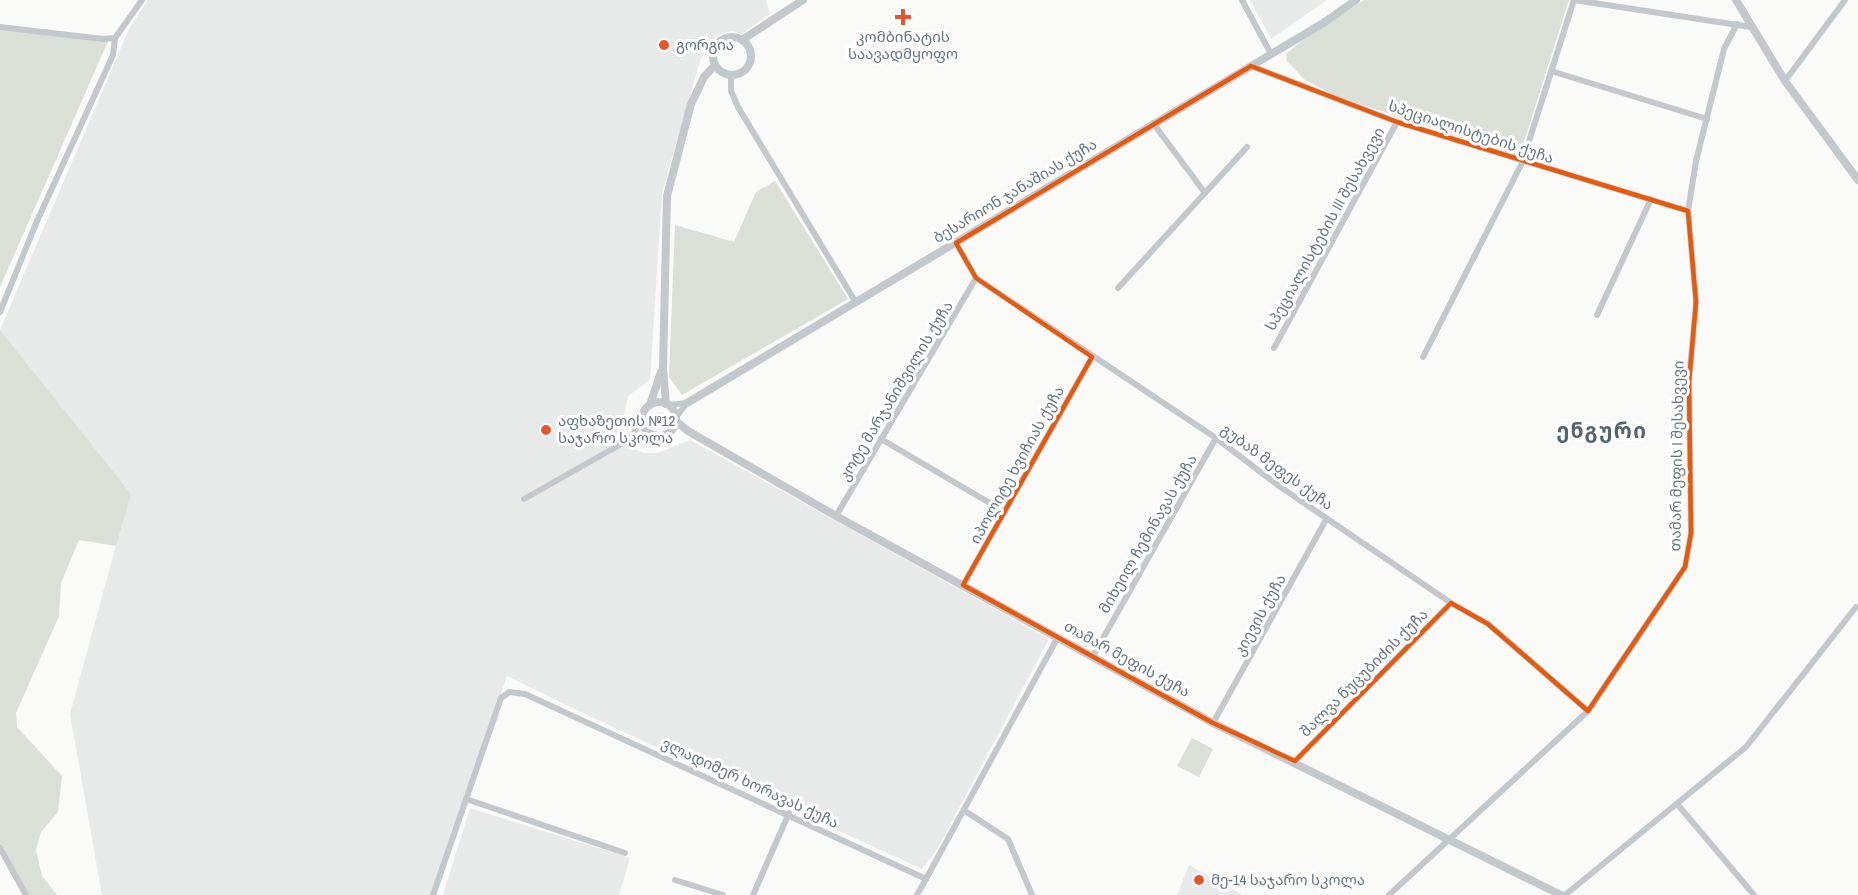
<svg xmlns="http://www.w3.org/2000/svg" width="1858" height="895" font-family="'Archivo Narrow','Noto Sans Georgian',sans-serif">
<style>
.built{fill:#e8e9e9}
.green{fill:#dadfd7}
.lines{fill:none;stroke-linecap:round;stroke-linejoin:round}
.minor{stroke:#c3c8cc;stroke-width:6}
.tertiary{stroke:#c3c8cc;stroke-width:8}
.marked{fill:none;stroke:#e8590c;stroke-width:4.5;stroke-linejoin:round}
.poi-dot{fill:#e4572e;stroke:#fff;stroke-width:2}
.labels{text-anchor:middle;stroke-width:6;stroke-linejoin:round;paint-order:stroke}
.poi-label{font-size:15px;fill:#657683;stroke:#fff;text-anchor:start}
.street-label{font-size:15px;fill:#657683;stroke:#fff}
.district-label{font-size:21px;font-weight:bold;letter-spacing:1.5px;fill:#57646e;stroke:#fff}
</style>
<rect width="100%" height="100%" fill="#fafaf8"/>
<g class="built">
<polygon points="148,0 766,0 770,14 742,34 732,31 721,34 709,43 700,61 662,192 650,380 628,396 624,415 626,424 618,428 630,447 644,453 658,453 690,440 1049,639 936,851 922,869 604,723 507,676 432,895 102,895 70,714 130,494 0,330 129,29"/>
<polygon points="1250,0 1327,0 1271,39"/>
<polygon points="470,808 630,858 619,895 443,895"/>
<polygon points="1189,865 1243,895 1177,895"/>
</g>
<g class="green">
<polygon points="1364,0 1569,0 1520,154 1516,156 1336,96 1305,80 1287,61 1286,54 1300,42"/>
<polygon points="0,27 109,39 0,287"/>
<polygon points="775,181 848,299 682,395 669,377 675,225 734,242 756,192"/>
<polygon points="0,330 131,494 116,546 79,540 61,583 59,616 16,713 17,727 62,776 58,812 41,832 36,850 42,876 57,895 26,895 0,848"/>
<circle cx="659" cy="419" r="7"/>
<polygon points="1192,738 1213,749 1199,777 1177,766"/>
</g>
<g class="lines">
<g class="minor">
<polyline points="1242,0 1271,54"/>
<polyline points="1574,0 1751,27"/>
<polyline points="0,27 103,39 115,38 142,0"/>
<polyline points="1251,66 1397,122 1688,211"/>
<polyline points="1551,71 1707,119"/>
<polyline points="731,75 731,91 738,107 855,301"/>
<polyline points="1785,81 1845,0"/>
<polyline points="1153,123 1205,193"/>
<polyline points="956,243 976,278 1216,438 1279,486 1451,603 1488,624 1588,711"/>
<polyline points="1118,288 1247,147"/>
<polyline points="0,312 37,221 113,55 115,38"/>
<polyline points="1597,315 1651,199"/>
<polyline points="1274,348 1397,122"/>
<polyline points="1423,357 1522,163 1574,0"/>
<polyline points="668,405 687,403"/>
<polyline points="676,417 687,403"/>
<polyline points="630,439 643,417"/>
<polyline points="881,439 1005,512"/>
<polyline points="524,499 630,439 653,435"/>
<polyline points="836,516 976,278"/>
<polyline points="963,585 1092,357"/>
<polyline points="1093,656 1216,438"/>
<polyline points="1213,723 1327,518"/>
<polyline points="1295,761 1451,603"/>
<polyline points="466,799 625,853"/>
<polyline points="1678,805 1754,895"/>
<polyline points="965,811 1008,839 1032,895"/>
<polyline points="0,848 26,895"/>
<polyline points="675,880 723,895"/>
<polyline points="433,895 501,698 509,692 525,694 926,879 1058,637"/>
<polyline points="753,895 789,813"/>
<polyline points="917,895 926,879"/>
<polyline points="1389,895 1588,711 1685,567 1691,533 1689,382 1696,302 1688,211 1696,161 1724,49 1737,24"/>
<polyline points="1565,895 1746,747 1856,607"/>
</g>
<g class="tertiary">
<polyline points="1736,0 1785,81 1858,180"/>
<circle cx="732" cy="56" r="19"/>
<polyline points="742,40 803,0"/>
<circle cx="659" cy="419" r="17"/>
<polyline points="687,403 1325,22 1356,0"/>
<polyline points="666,404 663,368 667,196 691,104 704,77 715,65"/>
<polyline points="650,405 661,372"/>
<polyline points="676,421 688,431 836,516 1213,723 1561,895"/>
</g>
</g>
<path class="marked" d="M1251,66L1397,122L1688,211L1696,302L1689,382L1691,533L1685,567L1588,711L1488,624L1451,603L1295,761L1213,723L963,585L1092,357L976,278L956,243Z"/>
<g class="poi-dot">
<path d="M900 8h6v6h6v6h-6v6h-6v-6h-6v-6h6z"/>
<circle cx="664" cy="45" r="6"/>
<circle cx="546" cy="430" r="6"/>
<circle cx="1199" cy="880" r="6"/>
</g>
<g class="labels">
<g class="poi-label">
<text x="903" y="42" text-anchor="middle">კომბინატის<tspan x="903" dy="17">საავადმყოფო</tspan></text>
<text x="676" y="50">გორგია</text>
<text x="558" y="426">აფხაზეთის №12<tspan x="558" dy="17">საჯარო სკოლა</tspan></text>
<text x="1211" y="885">მე-14 საჯარო სკოლა</text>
</g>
<g class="street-label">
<text transform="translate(1471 132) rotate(18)" y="5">სპეციალისტების ქუჩა</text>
<text transform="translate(1015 191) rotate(-31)" y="5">ბესარიონ ჯანაშიას ქუჩა</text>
<text transform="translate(1325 229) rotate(-61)" y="5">სპეციალისტების III შესახვევი</text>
<text transform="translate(896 391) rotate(-59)" y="5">კოტე მარჯანიშვილის ქუჩა</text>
<text transform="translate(1677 456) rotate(-89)" y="5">თამარ მეფის I შესახვევი</text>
<text transform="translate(1017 465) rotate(-61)" y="5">იპოლიტე ხვიჩიას ქუჩა</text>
<text transform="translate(1277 467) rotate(36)" y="5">გუბაზ მეფეს ქუჩა</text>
<text transform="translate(1148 534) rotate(-60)" y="5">მიხეილ ჩემინავას ქუჩა</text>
<text transform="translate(1260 615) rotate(-61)" y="5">კიევის ქუჩა</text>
<text transform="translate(1127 659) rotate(29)" y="5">თამარ მეფის ქუჩა</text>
<text transform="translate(1364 673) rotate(-45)" y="5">შალვა ნუცუბიძის ქუჩა</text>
<text transform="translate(750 783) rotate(25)" y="5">ვლადიმერ ხორავას ქუჩა</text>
</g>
<g class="district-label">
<text x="1602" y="438">ენგური</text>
</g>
</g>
</svg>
